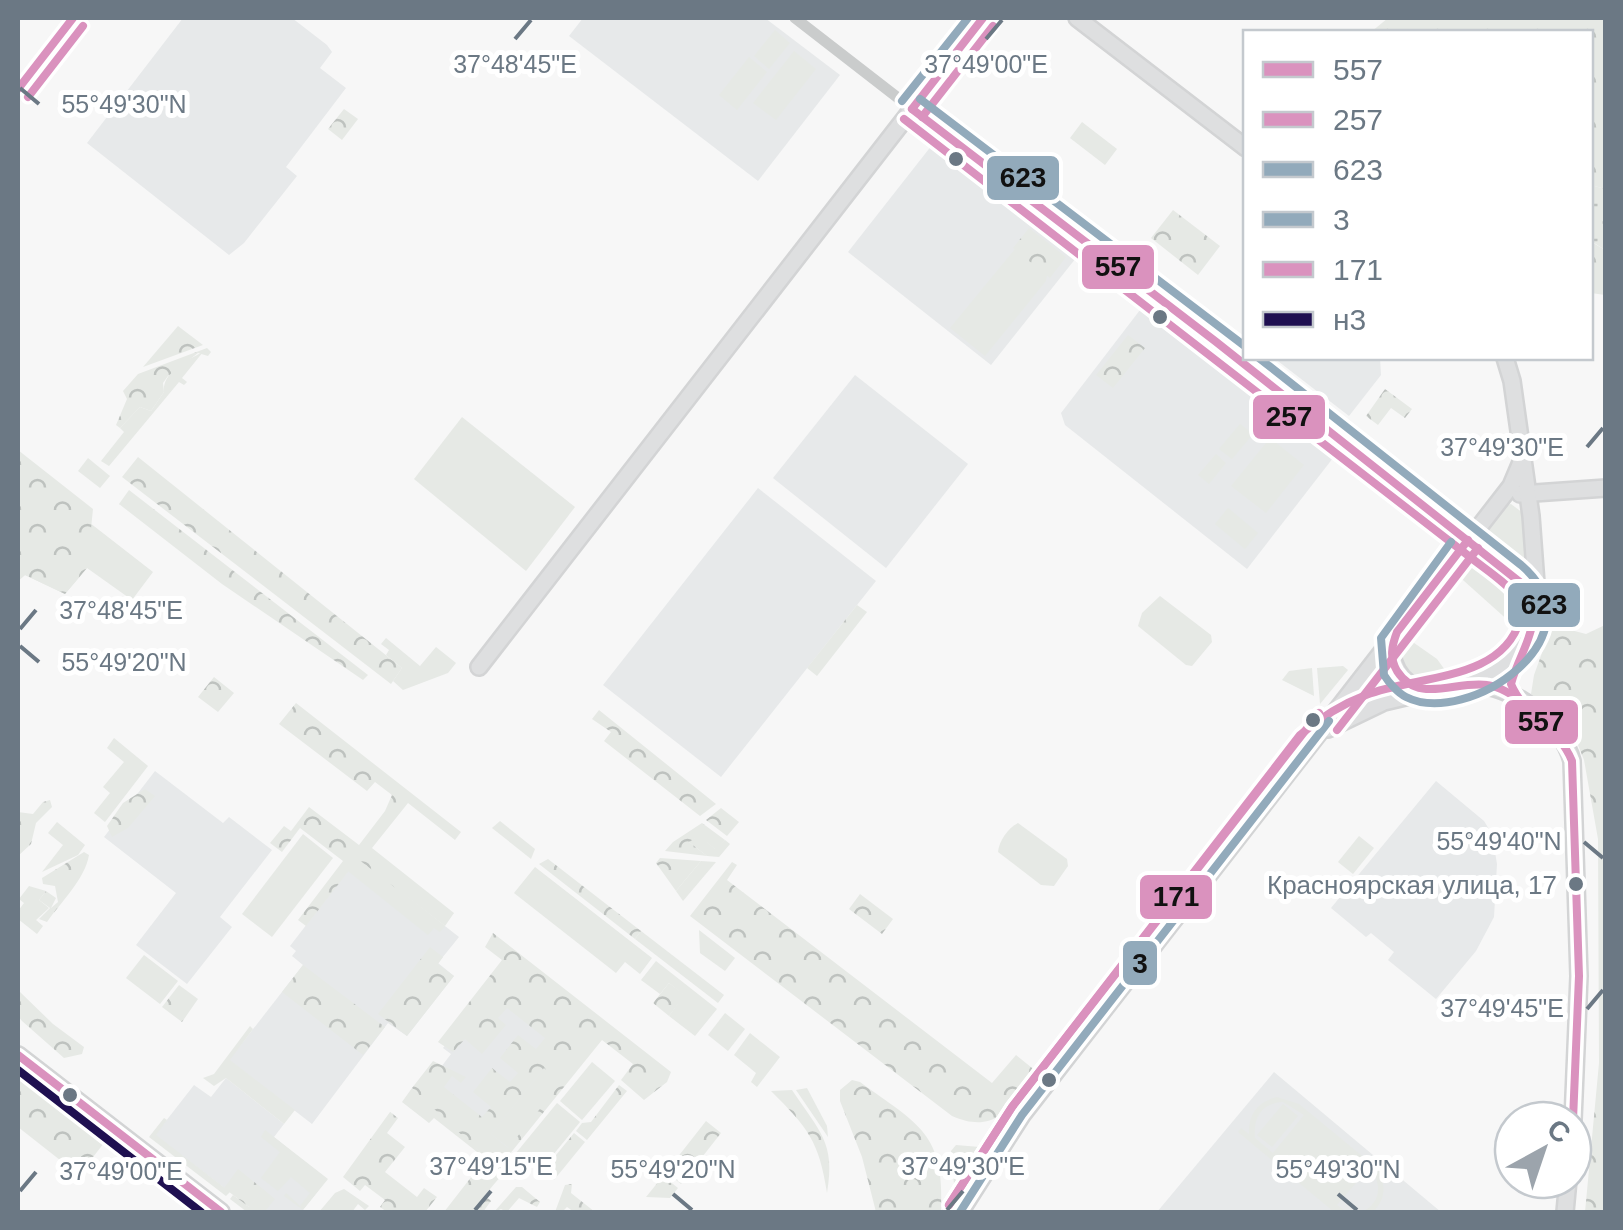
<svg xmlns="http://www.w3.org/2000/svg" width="1623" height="1230" font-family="Helvetica,sans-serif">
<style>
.built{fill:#e7e9ea}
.green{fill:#e6e9e5;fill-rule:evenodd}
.forest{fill:url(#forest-crowns);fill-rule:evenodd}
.wetland{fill:url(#wetland-marsh)}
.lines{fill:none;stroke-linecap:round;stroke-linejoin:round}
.secondary-casing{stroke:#d3d4d5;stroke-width:20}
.street{stroke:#cacccc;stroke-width:11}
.secondary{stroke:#dedfe0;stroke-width:15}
.bus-1-casing{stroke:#fff;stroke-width:15}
.bus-2-casing{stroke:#fff;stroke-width:15}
.bus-3-casing{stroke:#fff;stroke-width:15}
.bus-4-casing{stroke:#fff;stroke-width:15}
.bus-5-casing{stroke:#fff;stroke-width:15}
.bus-6-casing{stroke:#fff;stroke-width:15}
.bus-1{stroke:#da92be;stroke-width:8}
.bus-2{stroke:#da92be;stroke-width:8}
.bus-3{stroke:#92aabb;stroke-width:8}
.bus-4{stroke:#92aabb;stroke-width:8}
.bus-5{stroke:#da92be;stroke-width:8}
.bus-6{stroke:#1f1051;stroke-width:8}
.ticks{fill:none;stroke:#6b7884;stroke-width:4}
.bus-dot{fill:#6b7884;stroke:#fff;stroke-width:4}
.labels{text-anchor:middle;stroke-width:10;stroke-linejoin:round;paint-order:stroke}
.bus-label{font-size:26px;fill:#6b7884;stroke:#fff;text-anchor:end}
.ticks-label{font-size:25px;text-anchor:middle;fill:#6b7884;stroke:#fff;stroke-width:10;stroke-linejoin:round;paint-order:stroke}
.line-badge{stroke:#fff;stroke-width:4}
.pale-badge-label{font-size:28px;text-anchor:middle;font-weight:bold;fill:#111}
</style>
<defs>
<pattern id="forest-crowns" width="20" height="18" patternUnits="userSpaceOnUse" patternTransform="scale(2.5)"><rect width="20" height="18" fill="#e6e9e5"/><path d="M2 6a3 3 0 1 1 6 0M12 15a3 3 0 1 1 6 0" fill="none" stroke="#bec2bf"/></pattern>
<pattern id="wetland-marsh" width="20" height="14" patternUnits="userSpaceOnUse" patternTransform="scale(2.5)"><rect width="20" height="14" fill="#e6e9e5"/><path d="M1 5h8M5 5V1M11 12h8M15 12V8" fill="none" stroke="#bec2bf"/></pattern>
</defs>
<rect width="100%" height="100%" fill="#f7f7f7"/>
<g class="built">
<polygon points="183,18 292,18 327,45 332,52 320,68 346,88 286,167 297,176 244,243 229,255 87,143"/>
<polygon points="583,18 765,18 840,75 758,181 569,36"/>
<polygon points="932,145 1076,258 991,365 848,252"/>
<polygon points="1140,310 1333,458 1247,569 1065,425 1061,413"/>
<polygon points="1274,358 1380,358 1381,375 1349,416"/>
<polygon points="855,375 968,464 886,568 773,478"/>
<polygon points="758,488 876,581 721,777 603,685"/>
<polygon points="155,771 223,823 229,817 272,850 220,917 232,927 187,984 136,945 176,893 104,837"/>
<polygon points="1436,781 1484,821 1492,834 1497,864 1494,917 1476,951 1436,999 1388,960 1394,952 1371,933 1366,937 1331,908"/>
<polygon points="358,858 459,937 438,963 454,976 407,1036 388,1023 312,1124 229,1060 303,965 292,956 296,951 290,946"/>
<polygon points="508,966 601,1037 508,1155 425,1088 451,1054 443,1048"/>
<polygon points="1274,1072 1441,1212 1157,1212"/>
<polygon points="226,1078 284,1124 274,1137 290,1150 318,1191 301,1212 256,1212 155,1135 194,1085 211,1097"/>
</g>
<g class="green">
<polygon points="775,30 790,43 769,69 754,56"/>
<polygon points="794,51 816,69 776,120 753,103"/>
<polygon points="749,57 767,72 737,110 719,95"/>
<polygon points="1082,122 1117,149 1105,165 1070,138"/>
<polygon points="1015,249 1047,275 1046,281 985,356 950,328"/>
<path d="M203,352L182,378L187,382L184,385L179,382L109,466L101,461L124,432L120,428L140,407L151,411L164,392C162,372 187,360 203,352Z"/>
<polygon points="462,417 575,507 526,571 414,479"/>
<polygon points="1240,424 1253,434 1232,459 1219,449"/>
<polygon points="1270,438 1304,465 1266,513 1231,486"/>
<polygon points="1216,454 1226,463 1209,484 1198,475"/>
<polygon points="88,458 110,476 100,488 78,471"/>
<polygon points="18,467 153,572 132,600 87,568 65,594 25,575 18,581"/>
<polygon points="1511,504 1523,513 1529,573 1526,575 1483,541 1481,535 1506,505"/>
<polygon points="1228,508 1258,533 1245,549 1215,524"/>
<path d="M1472,563C1505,566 1539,600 1521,632L1454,572Z"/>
<polygon points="1160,596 1211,635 1212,642 1192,666 1186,665 1138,626 1142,613"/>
<polygon points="386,638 420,666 436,647 456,663 448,673 403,690 393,681 402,668 386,655 389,650 381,644"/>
<path d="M1407,638L1437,659L1450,677L1447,682C1419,686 1391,671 1403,639Z"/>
<polygon points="1385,662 1403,689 1348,711 1347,710"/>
<polygon points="1343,666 1348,670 1320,704 1317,668"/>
<polygon points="1312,668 1314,696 1282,680 1289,671"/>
<polygon points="114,738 148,766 105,822 94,813 110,793 103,787 124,762 107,748"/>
<polygon points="500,821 535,849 531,859 492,828"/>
<polygon points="57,822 85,845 78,855 42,872 63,845 48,833"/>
<path d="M1018,823L1067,859L1068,866L1054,886L1041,885L998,852C999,841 1008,828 1018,823Z"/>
<polygon points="303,834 333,858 272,937 242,914"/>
<polygon points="699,835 715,849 725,840 730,844 719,857 707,856 689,842"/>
<polygon points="1359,836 1374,848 1353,874 1338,862"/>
<polygon points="358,858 445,926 440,932 434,928 428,935 348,871"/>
<polygon points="701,861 716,862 683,901 676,891"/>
<polygon points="535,867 652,958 640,974 625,962 616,973 514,893"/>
<polygon points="29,886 46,891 39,900 49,908 36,920 43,926 37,934 18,919 18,911 24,903 19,899"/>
<polygon points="699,930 735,958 725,971 700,953"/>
<polygon points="641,931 724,995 718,1003 635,939"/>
<polygon points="144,955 178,981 160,1004 126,978"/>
<polygon points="656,961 717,1009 695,1036 669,1016 684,995 669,983 660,994 641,980"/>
<polygon points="725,1013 745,1029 728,1051 708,1035"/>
<polygon points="250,1026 253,1029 230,1060 295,1110 284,1124 226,1078 214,1086 203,1078 214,1074"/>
<polygon points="750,1033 780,1057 757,1087 751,1082 756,1073 734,1055"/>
<polygon points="592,1062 615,1081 582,1120 560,1101"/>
<polygon points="544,1068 562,1082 509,1148 491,1134"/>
<polygon points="412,1088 462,1132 486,1159 434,1118 429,1123 402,1102"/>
<polygon points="807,1088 827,1126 828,1137 796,1090"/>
<path d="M1277,1097L1299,1104L1378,1169C1386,1185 1386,1199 1373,1212H1362C1381,1203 1383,1183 1369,1168L1337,1205L1347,1212H1334L1238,1132L1241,1128L1249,1134C1248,1114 1258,1102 1277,1097ZM1283,1102L1304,1115L1273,1153L1255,1138C1253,1118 1261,1103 1283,1102Z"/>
<polygon points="557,1103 580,1122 539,1172 516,1153"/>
<polygon points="1283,1104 1298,1116 1272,1147 1257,1135"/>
<polygon points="164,1118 167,1120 156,1135 230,1192 226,1196 149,1137"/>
<polygon points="265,1130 328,1179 303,1210 284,1196 286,1193 300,1206 310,1193 291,1177 278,1191 261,1178 280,1152 261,1137"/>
<polygon points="956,1145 980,1147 987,1155 959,1199 955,1195 951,1151"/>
<polygon points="263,1189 275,1199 266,1210 268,1212 247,1212 230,1199 233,1195 249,1207"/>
<polygon points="344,1189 369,1206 365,1210 358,1204 352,1212 319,1212 335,1193"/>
</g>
<g class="forest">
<polygon points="1388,18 1605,18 1605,189 1591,185 1590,32 1371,32"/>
<polygon points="344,109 358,119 342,140 328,129"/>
<polygon points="1173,210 1220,246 1198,275 1151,238"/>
<polygon points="1029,228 1066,257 1050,278 1013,248"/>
<polygon points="1590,241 1605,250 1605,295 1591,293"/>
<polygon points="178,326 203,345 143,367"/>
<polygon points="1128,335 1145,348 1113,388 1096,375"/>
<polygon points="207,348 211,352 208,356 198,353 168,376 163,383 164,392 151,411 140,407 120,428 116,425 127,399 123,391 138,374"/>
<polygon points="1385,389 1412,409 1405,418 1391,408 1378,425 1366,416"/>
<polygon points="18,450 93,509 87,568 65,594 25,575 18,581"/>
<polygon points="138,457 402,668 391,684 122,477"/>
<polygon points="129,490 368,675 363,680 222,584 119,504"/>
<polygon points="857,605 867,612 817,676 807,668"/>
<polygon points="1552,625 1586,634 1605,625 1605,1212 1585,1212 1599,1063 1598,839 1584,760 1570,725 1531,694 1534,675"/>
<polygon points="214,677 234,693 218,712 198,697"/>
<polygon points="296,703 461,832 455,840 408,803 372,848 454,913 445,926 358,859 306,926 298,920 343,861 300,828 282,852 270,843 284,826 291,831 309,807 359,845 385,811 392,795 375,782 367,791 279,724"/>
<polygon points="599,710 716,804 700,816 604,741 611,732 592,719"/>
<polygon points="145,789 155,796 128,828 112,837 107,826 123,803"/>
<polygon points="50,800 52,807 36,823 31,844 18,856 18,812 33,814 43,802"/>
<polygon points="721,808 739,822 727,836 706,820"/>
<polygon points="702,823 725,840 716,850 699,836 689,842 707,856 665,851 673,842"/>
<path d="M84,852L89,855C85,879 61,902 47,922L39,919L50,908L39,900L46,891L56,898L51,908L58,902L55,886L43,884L42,878Z"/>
<polygon points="660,858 701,861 676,891 656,863"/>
<polygon points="548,859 641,931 635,939 539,864"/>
<path d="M732,862L737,865L727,880L992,1083L1016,1055L1037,1072C1014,1104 997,1136 952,1116L690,916Z"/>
<polygon points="860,894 893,919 882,934 849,909"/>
<path d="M493,933L671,1072L667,1082L644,1100L621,1080L633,1064L602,1040L509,1155L506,1170L485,1195L491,1201L483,1212H444L486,1158L412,1088L433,1061L466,1077L461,1083L452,1076L444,1087L482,1117L491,1107L473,1092L492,1068L510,1082L518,1073L500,1058L518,1035L536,1049L545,1038L507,1008L498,1018L506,1025L482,1054L465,1039L453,1052L438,1042L502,960L485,947ZM544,1068L561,1083L508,1148L491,1134Z"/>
<polygon points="430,947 443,957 438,964 454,976 407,1036 378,1014"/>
<polygon points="303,965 385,1027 363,1055 282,992"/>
<polygon points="669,983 685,995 669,1016 653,1003"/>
<polygon points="179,985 198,999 182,1022 162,1007"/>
<polygon points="18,990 53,1024 84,1047 82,1054 64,1058 22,1021 18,1016"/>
<polygon points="18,1075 104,1143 79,1175 18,1127"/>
<path d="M852,1080L860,1082C919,1125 945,1133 941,1212H876L862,1157L840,1101V1090Z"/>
<polygon points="619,1085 627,1091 587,1140 576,1131 582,1123 591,1122"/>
<path d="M792,1090C819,1131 836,1142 827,1193C819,1141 808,1128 771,1091Z"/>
<polygon points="390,1112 398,1118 387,1133 405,1147 385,1172 417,1197 424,1188 437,1197 425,1212 400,1212 396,1210 387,1212 380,1207 385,1200 365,1185 360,1191 343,1177"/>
<polygon points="706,1121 721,1133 681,1184 666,1172"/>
<polygon points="574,1133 585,1142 554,1180 543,1171"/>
<polygon points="238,1169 263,1189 249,1207 224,1188"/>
<polygon points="663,1176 678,1188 670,1198 646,1197"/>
<polygon points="572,1184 571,1193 595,1212 574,1212 567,1207 562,1212 555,1212 565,1185"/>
<polygon points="516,1187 522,1187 540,1202 537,1207 519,1198 507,1212 501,1209 494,1212"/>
</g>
<polygon class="wetland" points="1591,185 1605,189 1605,250 1591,241"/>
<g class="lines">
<defs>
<g id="secondary">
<polyline points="1077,18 1246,148"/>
<polyline points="1520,494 1606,488"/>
<path d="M1395,636C1386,661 1400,684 1425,691"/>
<polyline points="479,667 983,18"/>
<path d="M1471,685C1511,683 1562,722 1572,761L1579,976L1573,1120"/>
<polyline points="1328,729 1384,702 1478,680 1512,658 1529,635 1537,597 1531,516 1512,381 1505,358"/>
<polyline points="18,1055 221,1212"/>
<polyline points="960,1212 1022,1115 1511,486 1522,460"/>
<polyline points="1565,1212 1568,1180"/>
</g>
</defs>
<use href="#secondary" class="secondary-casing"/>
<g class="street">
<polyline points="795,18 1468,540"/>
<polyline points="18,89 73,18"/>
</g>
<use href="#secondary" class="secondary"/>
<defs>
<g id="bus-1">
<polyline points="18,89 73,18"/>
<path d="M912,109L1215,341L1521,583C1549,620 1521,646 1511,684C1524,716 1558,726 1572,761L1579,976L1573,1120"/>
<polyline points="912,109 983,18"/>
<path d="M1468,540L1397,632C1392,645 1389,658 1397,671C1419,705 1456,680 1487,685C1504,687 1517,699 1530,708"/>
<polyline points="18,1055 221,1212"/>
</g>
<g id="bus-2">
<polyline points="28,97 83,26"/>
<polyline points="922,117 993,26"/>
<path d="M904,119L1470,557C1485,569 1506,582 1518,598C1523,605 1522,612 1520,620C1502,682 1416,675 1366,695C1342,704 1320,718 1300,735L1012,1107L949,1205"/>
<polyline points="1337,730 1478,548"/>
</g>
<g id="bus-3">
<polyline points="920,99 1246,347"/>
<polyline points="902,101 968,18"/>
<path d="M1259,358L1521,565C1604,636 1467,728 1406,697C1398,693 1389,683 1384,675L1381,638L1451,542"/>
</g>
<polyline id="bus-4" points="960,1212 1022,1115 1329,721"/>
<polyline id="bus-5" points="949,1205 1012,1107 1319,713"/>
<polyline id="bus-6" points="18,1070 201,1212"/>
</defs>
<use href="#bus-1" class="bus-1-casing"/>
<use href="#bus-2" class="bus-2-casing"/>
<use href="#bus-3" class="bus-3-casing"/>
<use href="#bus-4" class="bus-4-casing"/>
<use href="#bus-5" class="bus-5-casing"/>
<use href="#bus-6" class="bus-6-casing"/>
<use href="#bus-1" class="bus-1"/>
<use href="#bus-2" class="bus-2"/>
<use href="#bus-3" class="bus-3"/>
<use href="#bus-4" class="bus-4"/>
<use href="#bus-5" class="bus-5"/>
<use href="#bus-6" class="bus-6"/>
</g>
<path class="ticks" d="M515,39L531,20M986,39L1002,20M20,88L39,104M1587,447L1603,428M20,629L36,610M20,646L39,662M1584,842L1603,858M1587,1009L1603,990M20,1191L36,1172M673,1194L692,1210M1338,1194L1357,1210M475,1210L491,1191M947,1210L963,1191"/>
<g class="bus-dot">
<circle cx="956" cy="159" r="9"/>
<circle cx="1160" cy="317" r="9"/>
<circle cx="1313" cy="720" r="9"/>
<circle cx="1576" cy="884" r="9"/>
<circle cx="1049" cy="1080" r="9"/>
<circle cx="70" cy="1095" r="9"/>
</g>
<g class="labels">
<g class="bus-label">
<text x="1557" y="894">Красноярская улица, 17</text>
</g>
</g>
<g class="ticks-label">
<text x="515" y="73">37°48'45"E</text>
<text x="986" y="73">37°49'00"E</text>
<text x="124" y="113">55°49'30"N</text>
<text x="1502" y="456">37°49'30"E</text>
<text x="121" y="619">37°48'45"E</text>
<text x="124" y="671">55°49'20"N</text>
<text x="1499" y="850">55°49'40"N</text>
<text x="1502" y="1017">37°49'45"E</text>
<text x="491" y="1175">37°49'15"E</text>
<text x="963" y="1175">37°49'30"E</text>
<text x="673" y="1178">55°49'20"N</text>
<text x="1338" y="1178">55°49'30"N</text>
<text x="121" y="1180">37°49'00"E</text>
</g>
<g class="line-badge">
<rect x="985" y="154" width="76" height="48" rx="10" fill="#92aabb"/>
<rect x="1080" y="243" width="76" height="48" rx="10" fill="#da92be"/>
<rect x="1251" y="393" width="76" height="48" rx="10" fill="#da92be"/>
<rect x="1506" y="581" width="76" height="48" rx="10" fill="#92aabb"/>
<rect x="1503" y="698" width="77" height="48" rx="10" fill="#da92be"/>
<rect x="1138" y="873" width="76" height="48" rx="10" fill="#da92be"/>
<rect x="1121" y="939" width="38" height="48" rx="10" fill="#92aabb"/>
</g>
<g class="pale-badge-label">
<text x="1023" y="187">623</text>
<text x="1118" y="276">557</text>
<text x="1289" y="426">257</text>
<text x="1544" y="614">623</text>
<text x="1541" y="731">557</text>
<text x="1176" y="906">171</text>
<text x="1140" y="973">3</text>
</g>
<rect width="1623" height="1230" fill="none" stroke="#6b7884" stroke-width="40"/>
<rect x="1243" y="30" width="350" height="330" fill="#ffffff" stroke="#c4c9ce" stroke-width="2.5"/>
<rect x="1263" y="62" width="50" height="15" fill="#da92be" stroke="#c4c9ce" stroke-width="2.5"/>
<text x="1333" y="80" font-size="30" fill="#6b7884">557</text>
<rect x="1263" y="112" width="50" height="15" fill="#da92be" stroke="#c4c9ce" stroke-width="2.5"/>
<text x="1333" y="130" font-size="30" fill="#6b7884">257</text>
<rect x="1263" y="162" width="50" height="15" fill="#92aabb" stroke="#c4c9ce" stroke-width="2.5"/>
<text x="1333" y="180" font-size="30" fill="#6b7884">623</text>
<rect x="1263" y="212" width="50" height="15" fill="#92aabb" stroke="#c4c9ce" stroke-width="2.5"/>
<text x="1333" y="230" font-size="30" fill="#6b7884">3</text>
<rect x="1263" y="262" width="50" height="15" fill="#da92be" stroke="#c4c9ce" stroke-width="2.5"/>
<text x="1333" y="280" font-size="30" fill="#6b7884">171</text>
<rect x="1263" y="312" width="50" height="15" fill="#1f1051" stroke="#c4c9ce" stroke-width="2.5"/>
<text x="1333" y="330" font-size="30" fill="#6b7884">н3</text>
<g transform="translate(1543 1150) rotate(40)"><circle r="48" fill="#ffffff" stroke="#c4c9ce" stroke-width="2.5"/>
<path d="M0-8L18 38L0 25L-18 38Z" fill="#9ca4ac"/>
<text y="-15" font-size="28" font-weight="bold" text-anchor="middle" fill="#6b7884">С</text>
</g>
</svg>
